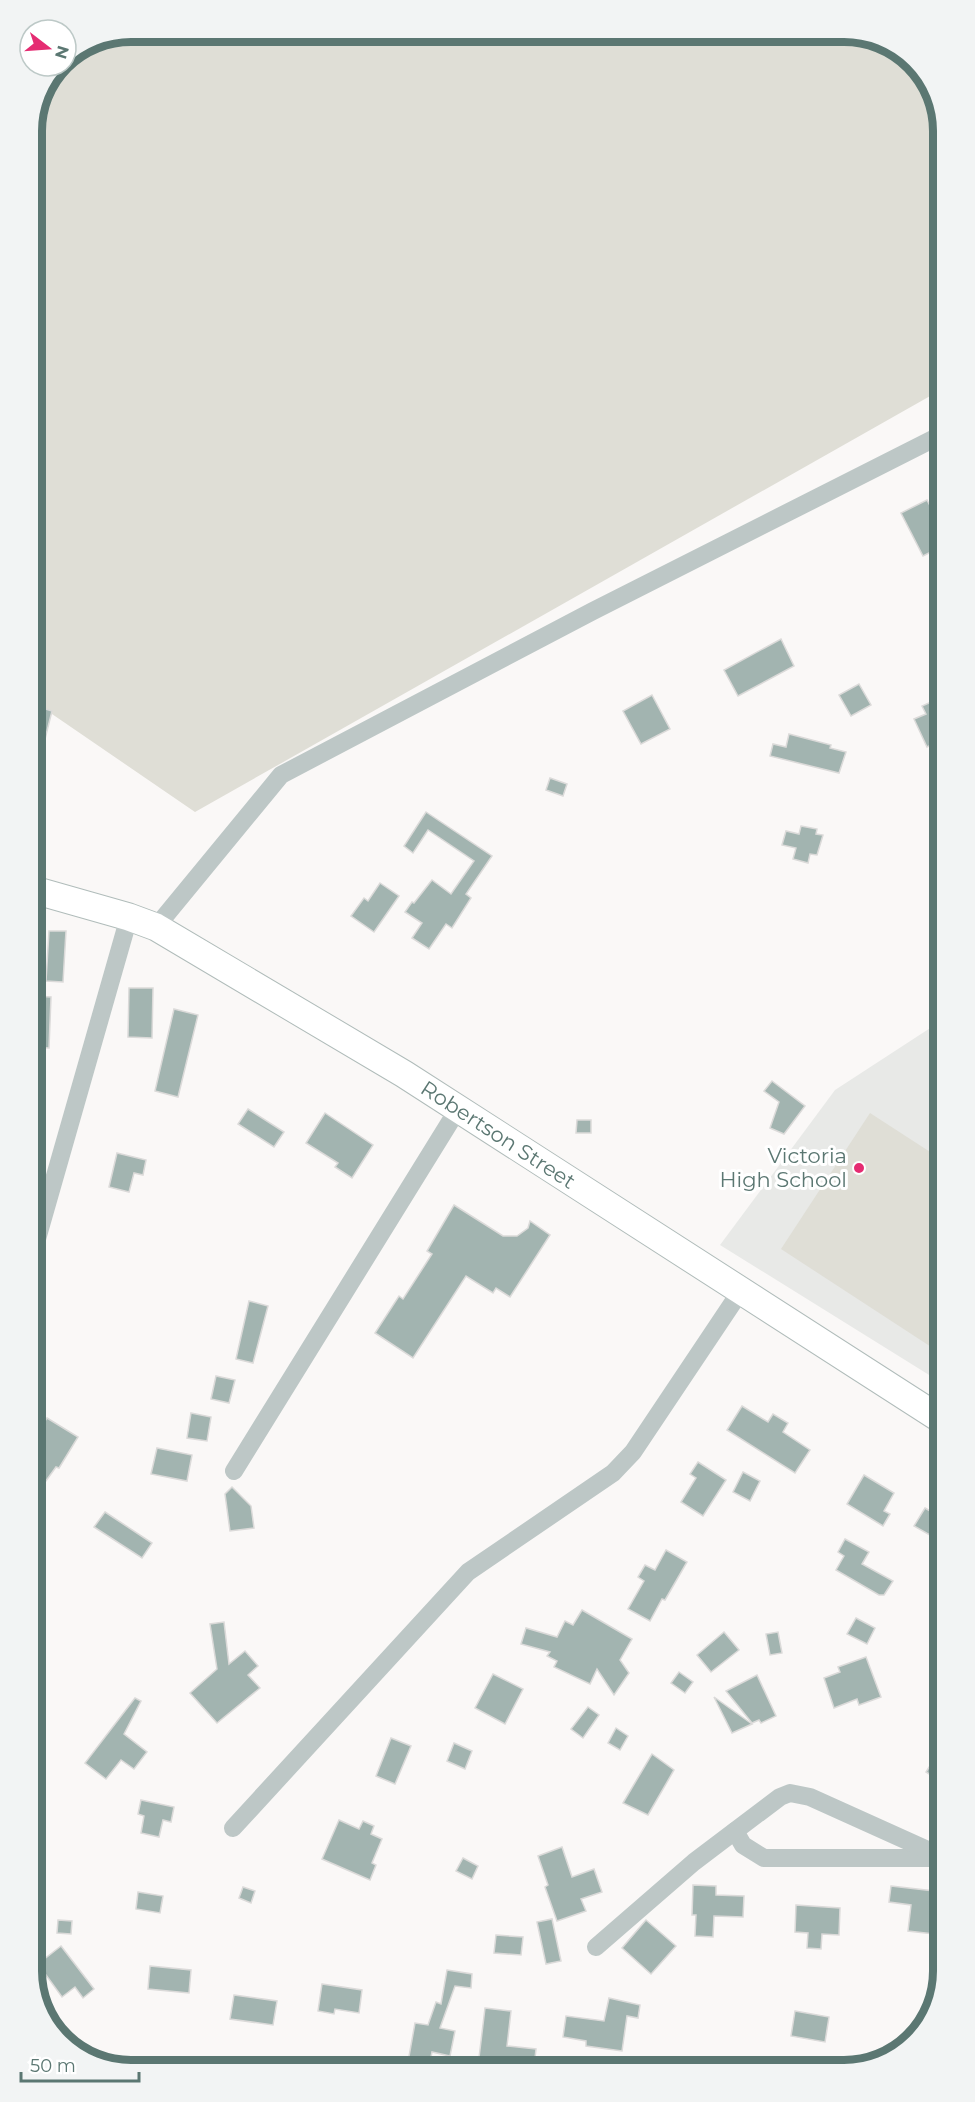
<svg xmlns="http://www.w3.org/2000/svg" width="975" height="2102" font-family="Montserrat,sans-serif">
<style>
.built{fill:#e8e9e7}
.green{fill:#dfded6}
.building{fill:#a2b4b0;stroke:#dbdad9;stroke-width:1.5}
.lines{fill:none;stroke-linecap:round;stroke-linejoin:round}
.secondary-casing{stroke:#b0bcba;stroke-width:29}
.street{stroke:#bdc7c6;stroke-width:18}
.secondary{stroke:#fff;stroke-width:27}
.poi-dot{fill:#e52c72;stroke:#fff;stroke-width:2}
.labels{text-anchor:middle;stroke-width:6;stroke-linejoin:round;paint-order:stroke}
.street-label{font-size:21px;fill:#5b7772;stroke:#fff}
.poi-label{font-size:21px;fill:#5b7772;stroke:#fff;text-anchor:end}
.rim{fill:none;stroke:#5b7772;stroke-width:8}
</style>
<rect width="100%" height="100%" fill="#faf8f7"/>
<polygon class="built" points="941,1021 942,1383 720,1245 835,1090"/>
<g class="green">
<polygon points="851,32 904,52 938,99 939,391 195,812 33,701 32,125 58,66 66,66 66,57 93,39"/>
<polygon points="870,1113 941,1159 942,1354 781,1249"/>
</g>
<g class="building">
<polygon points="927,500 939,523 939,548 923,556 901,513"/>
<polygon points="781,639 794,666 738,696 724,670"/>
<polygon points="859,684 871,705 851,716 839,695"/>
<polygon points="652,695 670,729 641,744 623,711"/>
<polygon points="940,698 940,741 927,747 914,719 926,714 922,706"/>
<polygon points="33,705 52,711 45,739 33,736"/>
<polygon points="789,734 831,745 830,748 846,752 839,773 770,756 773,744 786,747"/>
<polygon points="550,778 567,784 563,796 546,790"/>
<polygon points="426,812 492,856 466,894 471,898 452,928 446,924 429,949 412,938 422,923 405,912 412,902 414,903 432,880 451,894 474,861 428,830 413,853 404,846"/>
<polygon points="801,826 817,829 816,834 823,835 817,855 810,854 808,863 793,859 796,848 782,845 786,831 799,834"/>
<polygon points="380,883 399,896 374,932 351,916 364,898 368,901"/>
<polygon points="49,931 66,931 63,982 46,981"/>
<polygon points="129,988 153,988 152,1038 128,1037"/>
<polygon points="34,996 51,997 49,1048 34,1047"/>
<polygon points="174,1009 198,1015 178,1097 155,1091"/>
<polygon points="772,1081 805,1106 784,1134 770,1128 779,1102 764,1091"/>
<polygon points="248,1109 284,1132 274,1147 238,1124"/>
<polygon points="325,1113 373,1145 352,1178 335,1167 338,1163 306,1143"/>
<polygon points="577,1120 591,1120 591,1133 576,1133"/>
<polygon points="117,1153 146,1160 143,1175 134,1173 129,1192 109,1187"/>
<polygon points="454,1205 503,1236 517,1236 528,1228 530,1221 550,1235 510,1297 496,1288 493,1293 466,1276 413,1358 375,1333 399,1296 403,1299 432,1254 427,1251"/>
<polygon points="249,1301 268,1306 253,1363 236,1359"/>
<polygon points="216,1376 235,1380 229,1403 211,1399"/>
<polygon points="742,1406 768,1422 773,1414 788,1423 783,1432 810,1450 795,1473 727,1430"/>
<polygon points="191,1413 211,1417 207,1441 187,1438"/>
<polygon points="47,1418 78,1437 59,1468 56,1467 35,1496 35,1436"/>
<polygon points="157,1448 192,1455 187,1481 151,1474"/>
<polygon points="698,1462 726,1480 703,1516 681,1502 696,1478 690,1474"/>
<polygon points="743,1472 760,1481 750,1501 733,1492"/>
<polygon points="864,1475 894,1493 884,1511 890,1514 883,1526 847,1504"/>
<polygon points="232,1487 251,1506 254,1528 230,1531 225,1494"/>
<polygon points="925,1508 942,1518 942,1542 914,1526"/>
<polygon points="105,1512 152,1543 142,1558 94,1527"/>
<polygon points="845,1539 869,1552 862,1564 893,1581 884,1595 879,1595 836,1570 844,1556 838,1552"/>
<polygon points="666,1550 687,1562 665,1600 662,1599 650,1621 628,1609 644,1581 638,1577 645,1565 655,1570"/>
<polygon points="582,1610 632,1639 620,1660 629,1673 614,1695 597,1669 590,1684 554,1667 557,1661 547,1656 550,1652 521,1644 526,1628 557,1637 565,1621 573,1625"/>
<polygon points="856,1618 875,1628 867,1644 847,1634"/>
<polygon points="224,1622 229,1664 245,1651 258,1666 248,1675 260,1688 217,1723 190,1693 217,1669 210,1624"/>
<polygon points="724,1632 739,1650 711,1672 697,1655"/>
<polygon points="778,1632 782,1653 770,1655 766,1634"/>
<polygon points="866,1657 881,1697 859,1705 857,1699 834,1708 824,1678 840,1672 838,1667"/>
<polygon points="679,1672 693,1682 685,1693 671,1683"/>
<polygon points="493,1674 523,1689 505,1724 475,1708"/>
<polygon points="757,1675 776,1716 761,1723 759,1720 752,1723 726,1691"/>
<polygon points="714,1697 752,1724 732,1733"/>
<polygon points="135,1698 141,1701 124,1734 147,1752 134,1769 121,1760 106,1779 85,1763"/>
<polygon points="588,1707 599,1715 583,1738 571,1729"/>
<polygon points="616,1728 628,1736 620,1750 608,1743"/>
<polygon points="391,1738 411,1746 395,1784 376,1776"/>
<polygon points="454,1743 472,1751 465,1769 447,1761"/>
<polygon points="943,1745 943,1783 926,1772"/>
<polygon points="652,1754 674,1770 648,1815 623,1803"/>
<polygon points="141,1800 174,1807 171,1822 163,1820 159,1837 141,1833 144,1816 138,1814"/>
<polygon points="339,1820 359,1829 363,1821 374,1826 371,1834 382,1839 372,1863 376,1865 370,1880 322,1859"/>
<polygon points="562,1847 572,1877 594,1869 602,1892 581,1899 586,1911 557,1921 545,1887 548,1885 538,1856"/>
<polygon points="463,1858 478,1866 472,1879 456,1871"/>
<polygon points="693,1885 716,1886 716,1895 744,1896 743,1917 714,1916 713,1937 695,1936 696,1915 692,1915"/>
<polygon points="891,1886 943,1892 943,1935 908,1931 911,1905 889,1902"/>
<polygon points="243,1887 255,1891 251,1903 239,1898"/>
<polygon points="138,1892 163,1896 160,1913 136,1909"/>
<polygon points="796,1905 840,1908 839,1935 822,1934 821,1949 807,1948 808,1933 795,1932"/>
<polygon points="552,1919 561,1961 546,1964 537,1922"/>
<polygon points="58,1920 72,1921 71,1934 57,1933"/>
<polygon points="646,1920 676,1946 651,1974 622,1948"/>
<polygon points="496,1935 523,1937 521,1955 494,1953"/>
<polygon points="61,1946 94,1989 83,1998 75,1987 62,1997 38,1964"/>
<polygon points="150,1966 191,1970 189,1993 148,1989"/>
<polygon points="447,1970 472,1974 471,1988 455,1986 440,2028 455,2031 450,2056 432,2052 429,2067 408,2062 415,2023 428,2025 436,2002 441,2004"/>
<polygon points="322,1984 362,1990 359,2013 335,2009 334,2014 318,2011"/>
<polygon points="234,1995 277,2001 273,2025 230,2019"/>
<polygon points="609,1998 640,2005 638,2018 627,2016 622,2051 586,2046 586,2041 563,2037 566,2016 604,2021"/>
<polygon points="485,2008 511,2011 507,2046 536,2049 534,2067 494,2068 478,2066"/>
<polygon points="795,2011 829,2017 825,2042 791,2036"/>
</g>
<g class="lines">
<defs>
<polyline id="secondary" points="34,890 129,917 156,927 404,1074 942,1420"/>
</defs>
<use href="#secondary" class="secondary-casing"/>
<g class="street">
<polyline points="156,927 281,775 593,611 939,436"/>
<polyline points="35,1246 129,917"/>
<polyline points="234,1471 458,1109"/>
<polyline points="233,1828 468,1572 613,1473 633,1452 740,1292"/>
<polyline points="735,1831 743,1845 764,1858 938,1858"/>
<polyline points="596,1947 694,1862 780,1797 790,1793 810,1797 943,1857"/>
</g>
<use href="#secondary" class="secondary"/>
</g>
<circle class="poi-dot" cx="859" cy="1168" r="6"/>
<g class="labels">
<g class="street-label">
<text transform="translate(498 1135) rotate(33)" y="7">Robertson Street</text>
</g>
<g class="poi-label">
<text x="847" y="1163">Victoria<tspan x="847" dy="24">High School</tspan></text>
</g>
</g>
<path d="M0 0H975V2102H0ZM131 42H844A89 89 0 0 1 933 131V1971A89 89 0 0 1 844 2060H131A89 89 0 0 1 42 1971V131A89 89 0 0 1 131 42Z" fill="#f2f4f4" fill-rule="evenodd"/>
<path class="rim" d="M131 42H844A89 89 0 0 1 933 131V1971A89 89 0 0 1 844 2060H131A89 89 0 0 1 42 1971V131A89 89 0 0 1 131 42Z"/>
<g transform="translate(48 48) rotate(107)"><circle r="28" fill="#ffffff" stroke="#bdc9c7" stroke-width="1.5"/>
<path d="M0-4.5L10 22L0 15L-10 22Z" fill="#e52c72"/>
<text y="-9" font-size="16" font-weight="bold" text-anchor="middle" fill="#5b7772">N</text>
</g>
<path d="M21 2072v9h118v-9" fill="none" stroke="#5b7772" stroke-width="3"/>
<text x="30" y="2072" font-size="18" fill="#5b7772" stroke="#ffffff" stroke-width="4.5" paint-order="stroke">50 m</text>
</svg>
